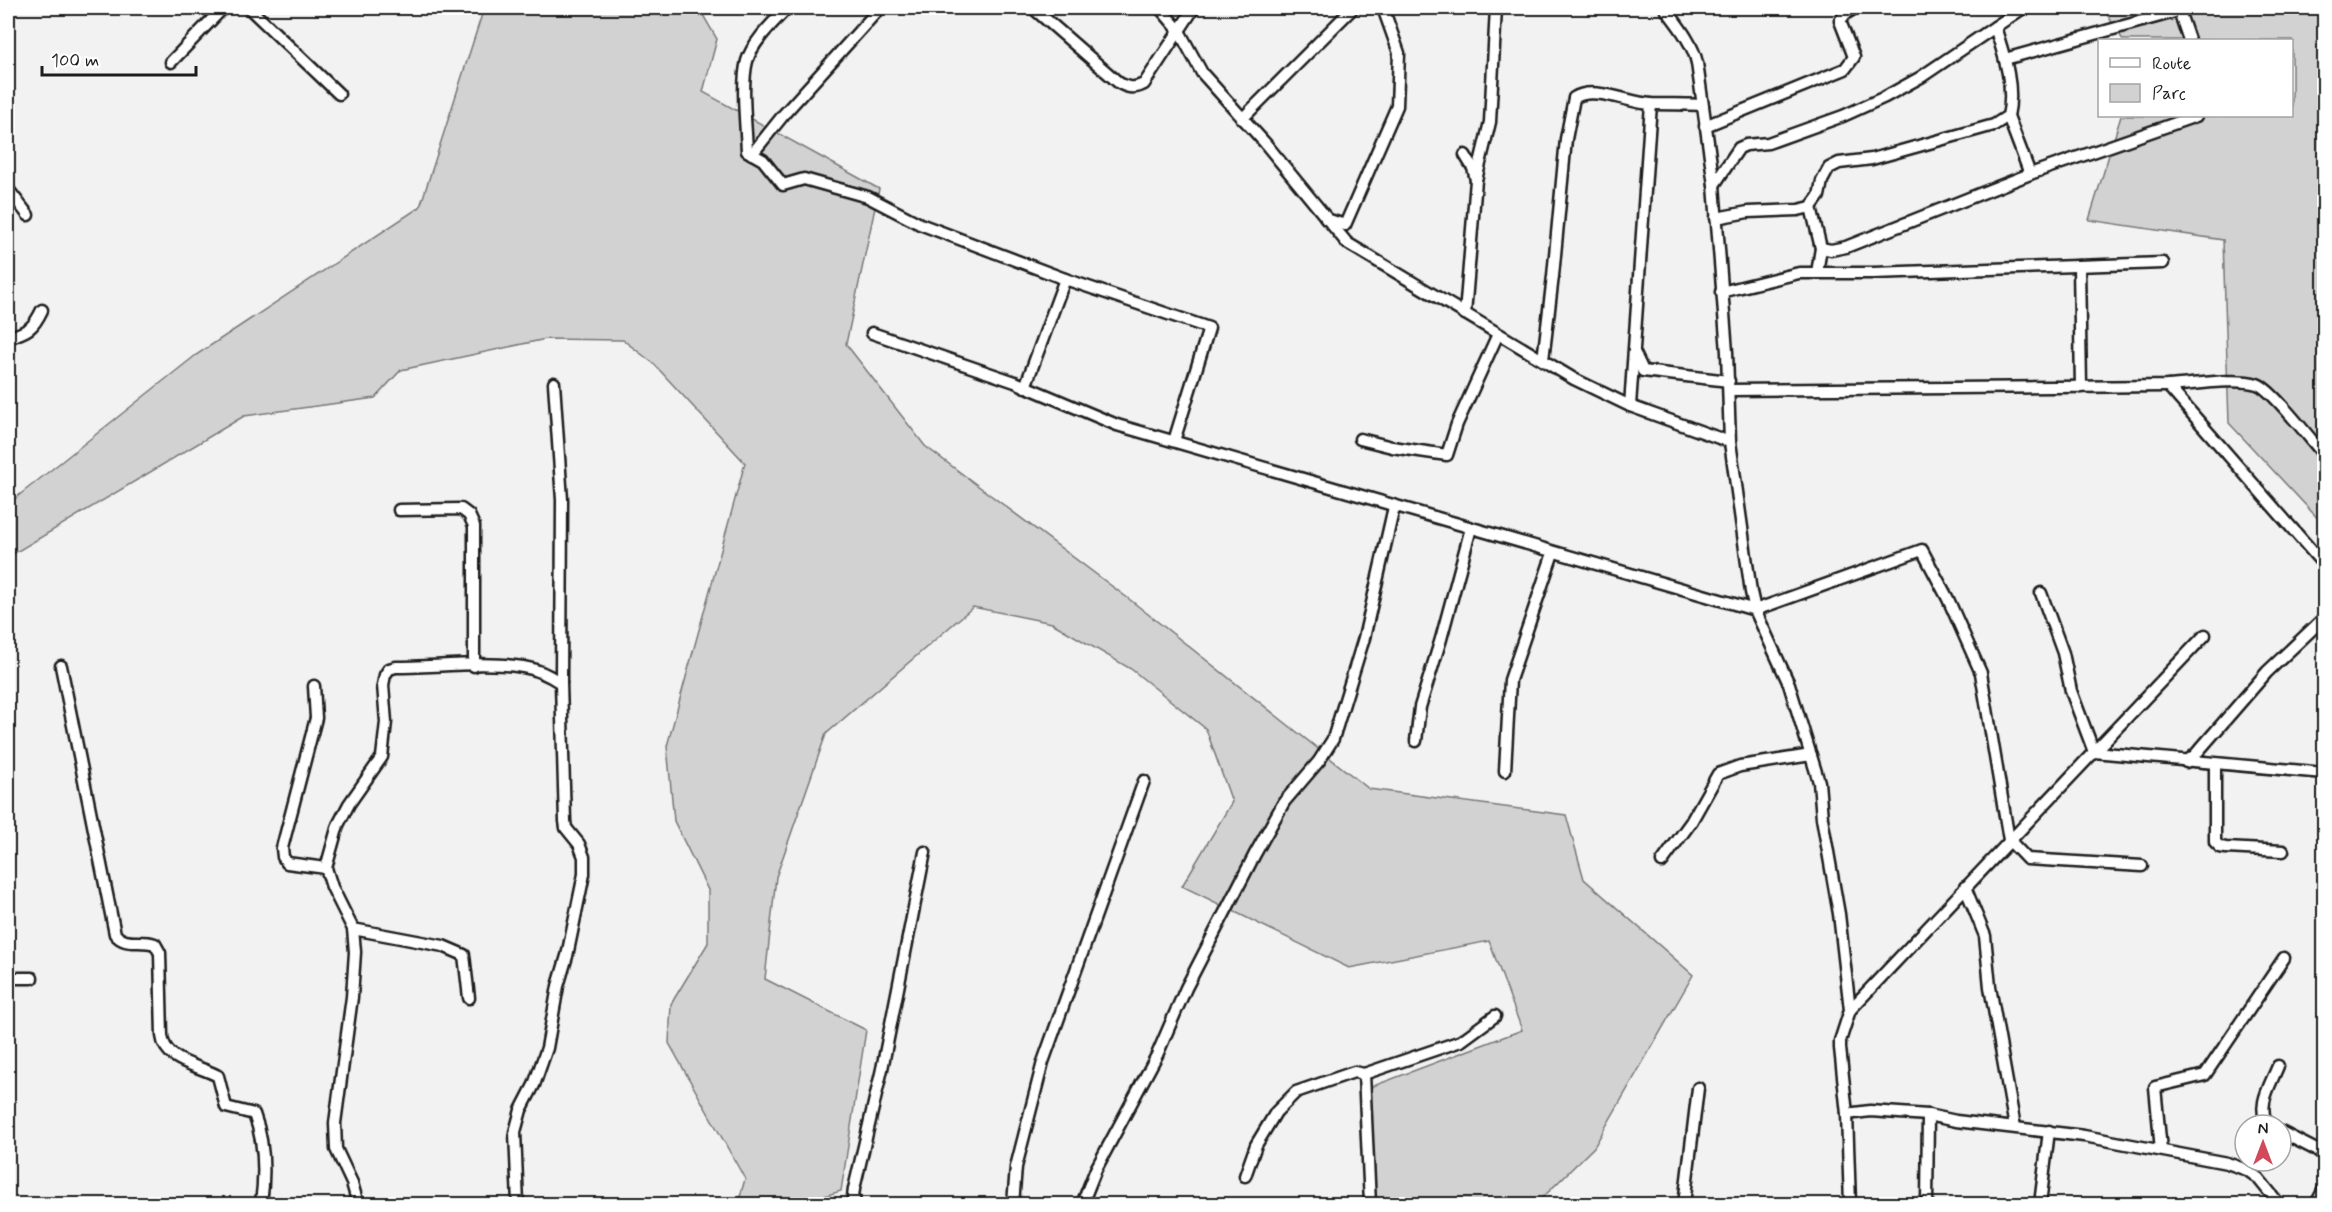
<svg xmlns="http://www.w3.org/2000/svg" width="2332" height="1212" font-family="Mynerve,sans-serif">
<style>
.green{fill:#d2d2d2;stroke:#777;stroke-width:1.5}
.lines{fill:none;stroke-linecap:round;stroke-linejoin:round}
.minor-casing{stroke:#1c1c1c;stroke-width:15}
.minor{stroke:#fff;stroke-width:10}
</style>
<rect width="100%" height="100%" fill="#f2f2f2"/>
<filter id="ink" filterUnits="userSpaceOnUse"><feTurbulence type="fractalNoise" baseFrequency=".0167" numOctaves="2"/><feDisplacementMap in="SourceGraphic" scale="12" xChannelSelector="R" yChannelSelector="G"/><feConvolveMatrix kernelMatrix="1 2 1 2 8 2 1 2 1" color-interpolation-filters="sRGB"/></filter>
<g filter="url(#ink)">
<g class="green">
<polygon points="484,8 699,8 717,39 703,92 879,189 846,344 925,446 1129,599 1369,789 1566,815 1584,879 1693,975 1594,1147 1536,1204 1366,1204 1368,1088 1522,1030 1489,941 1349,968 1182,886 1232,802 1206,729 1131,669 1052,623 973,607 826,734 776,877 765,979 866,1030 841,1191 798,1204 738,1204 745,1179 669,1043 671,1004 708,943 708,890 674,821 667,746 745,463 653,363 623,340 546,339 401,370 375,398 244,416 8,557 8,504 196,355 420,207"/>
<polygon points="2103,8 2324,8 2324,525 2229,423 2223,240 2089,220 2121,116 2292,116 2292,40 2123,40"/>
</g>
<g class="lines">
<defs>
<g id="minor">
<polyline points="249,8 339,94"/>
<path d="M787,8C773,23 753,41 747,61C741,84 746,126 747,151L763,160L783,185L804,179L868,197L920,224L1065,279"/>
<path d="M1033,8L1119,83C1128,88 1134,89 1144,84L1194,8"/>
<polyline points="1160,8 1178,29 1202,73 1265,143 1347,243 1574,379 1630,406 1730,442"/>
<path d="M1665,8C1677,24 1693,43 1697,63L1714,185L1727,352L1730,442L1751,592L1755,610L1789,684L1819,782L1822,818L1839,914L1850,1010L1840,1041V1048L1847,1114L1850,1204"/>
<polyline points="2178,8 2189,40"/>
<polyline points="2005,59 2178,11"/>
<polyline points="171,62 223,8"/>
<polyline points="2008,116 2030,174"/>
<polyline points="1242,119 1353,8"/>
<polyline points="1705,126 1845,69 1854,57 1840,21 1845,14 1855,8"/>
<polyline points="752,154 785,113 880,8"/>
<polyline points="1465,155 1473,168 1476,180 1465,314"/>
<polyline points="1476,180 1490,122 1496,8"/>
<polyline points="1714,185 1739,148 1746,145 1768,143 1843,116 1885,97 1921,77 2023,8"/>
<polyline points="8,189 28,215"/>
<polyline points="1811,207 1821,248 1817,273"/>
<path d="M1716,218L1748,212L1798,210L1811,207L1819,196L1822,181L1829,168L1839,163L1872,159L1994,125L2008,116C2015,87 2004,55 1995,27"/>
<polyline points="1326,219 1345,225 1397,106 1399,53 1383,8"/>
<polyline points="1821,248 1831,250 1846,247 2030,174 2196,116"/>
<polyline points="2079,266 2081,387"/>
<polyline points="1721,292 1799,273 1873,273 2163,263"/>
<polyline points="872,333 1015,382 1117,425 1755,610 1922,550 1948,599 1981,673 2009,840 2027,859 2142,866"/>
<path d="M8,338C28,331 33,329 42,310"/>
<polyline points="1635,354 1643,371 1729,381"/>
<path d="M1543,360L1553,276L1566,139L1574,98C1593,85 1629,103 1651,104C1668,104 1685,104 1703,105"/>
<polyline points="2168,386 2324,565"/>
<polyline points="1025,387 1065,279 1209,328 1174,441"/>
<path d="M1729,390L2168,386C2191,385 2236,377 2257,384C2271,388 2312,441 2324,455"/>
<polyline points="1630,406 1651,104"/>
<polyline points="1360,439 1392,447 1447,455 1457,424 1498,334"/>
<polyline points="399,510 461,509 469,515 474,526 474,666"/>
<polyline points="2041,593 2063,653 2071,691 2094,752 2205,635"/>
<path d="M61,666L115,934C125,947 140,939 155,944L160,953L162,1036C165,1062 198,1065 218,1076L226,1107L254,1114C265,1143 265,1175 261,1204"/>
<polyline points="314,686 316,718 282,848 283,857 287,863 326,868"/>
<polyline points="1416,741 1420,707 1441,639 1471,528"/>
<polyline points="2186,762 2195,755 2267,672 2324,618"/>
<polyline points="2215,764 2215,842 2220,847 2226,848 2283,851"/>
<polyline points="1505,771 1510,680 1553,553"/>
<polyline points="1662,862 1691,822 1718,774 1740,766 1811,755"/>
<polyline points="1965,887 1985,936 1990,987 2015,1127"/>
<polyline points="353,929 443,946 464,955 469,998"/>
<polyline points="8,978 32,978"/>
<polyline points="1850,1010 2094,752 2324,773"/>
<polyline points="1847,1114 1870,1111 1928,1115 1956,1121 2084,1136 2227,1163 2247,1170 2258,1178 2279,1204"/>
<path d="M2268,1125C2256,1106 2270,1086 2278,1066"/>
<polyline points="2281,1132 2324,1154"/>
<polyline points="2161,1150 2155,1087 2205,1075 2284,958"/>
<polyline points="1245,1176 1256,1145 1276,1112 1296,1092 1354,1072 1364,1074"/>
<path d="M358,1204L352,1183L336,1149L335,1123L352,997L355,952L353,929L332,887L326,868L338,825L349,804L382,757L386,722L383,685L385,675L389,669L396,667C435,667 484,661 523,667C537,669 549,675 561,683"/>
<polyline points="518,1204 515,1132 521,1110 534,1085 547,1048 558,986 567,956 584,874 584,857 579,844 566,828 565,821 561,683 562,500 554,383"/>
<polyline points="856,1204 853,1197 854,1189 882,1069 925,852"/>
<polyline points="1013,1204 1016,1167 1043,1062 1144,781"/>
<polyline points="1082,1204 1096,1169 1157,1055 1186,988 1255,854 1284,802 1319,761 1333,739 1364,638 1394,507"/>
<polyline points="1370,1204 1364,1074 1461,1041 1495,1016"/>
<polyline points="1684,1204 1698,1088"/>
<polyline points="1927,1204 1928,1115"/>
<polyline points="2040,1204 2049,1131"/>
<polyline points="2316,1204 2324,1189"/>
</g>
</defs>
<use href="#minor" class="minor-casing"/>
<use href="#minor" class="minor"/>
</g>
</g>
<rect width="2332" height="1212" fill="none" stroke="#fff" stroke-width="30"/>
<rect x="15" y="15" width="2302" height="1182" fill="none" stroke="#1c1c1c" stroke-width="2" filter="url(#ink)"/>
<rect x="2098" y="39" width="195" height="78" fill="#ffffff" stroke="#a4a4a4" stroke-width="1.5"/>
<rect x="2110" y="58" width="30" height="9" fill="#ffffff" stroke="#a4a4a4" stroke-width="1.5"/>
<text x="2152" y="69" font-size="18" fill="#1c1c1c">Route</text>
<rect x="2110" y="84" width="30" height="18" fill="#d2d2d2" stroke="#a4a4a4" stroke-width="1.5"/>
<text x="2152" y="99" font-size="18" fill="#1c1c1c">Parc</text>
<g transform="translate(2263 1143)"><circle r="28" fill="#ffffff" stroke="#a4a4a4" stroke-width="1.5"/>
<path d="M0-4.5L10 22L0 15L-10 22Z" fill="#d1495b"/>
<text y="-9" font-size="16" font-weight="bold" text-anchor="middle" fill="#1c1c1c">N</text>
</g>
<path d="M42 66v9h154v-9" fill="none" stroke="#1c1c1c" stroke-width="3"/>
<text x="51" y="66" font-size="18" fill="#1c1c1c" stroke="#ffffff" stroke-width="4.5" paint-order="stroke">100 m</text>
</svg>
